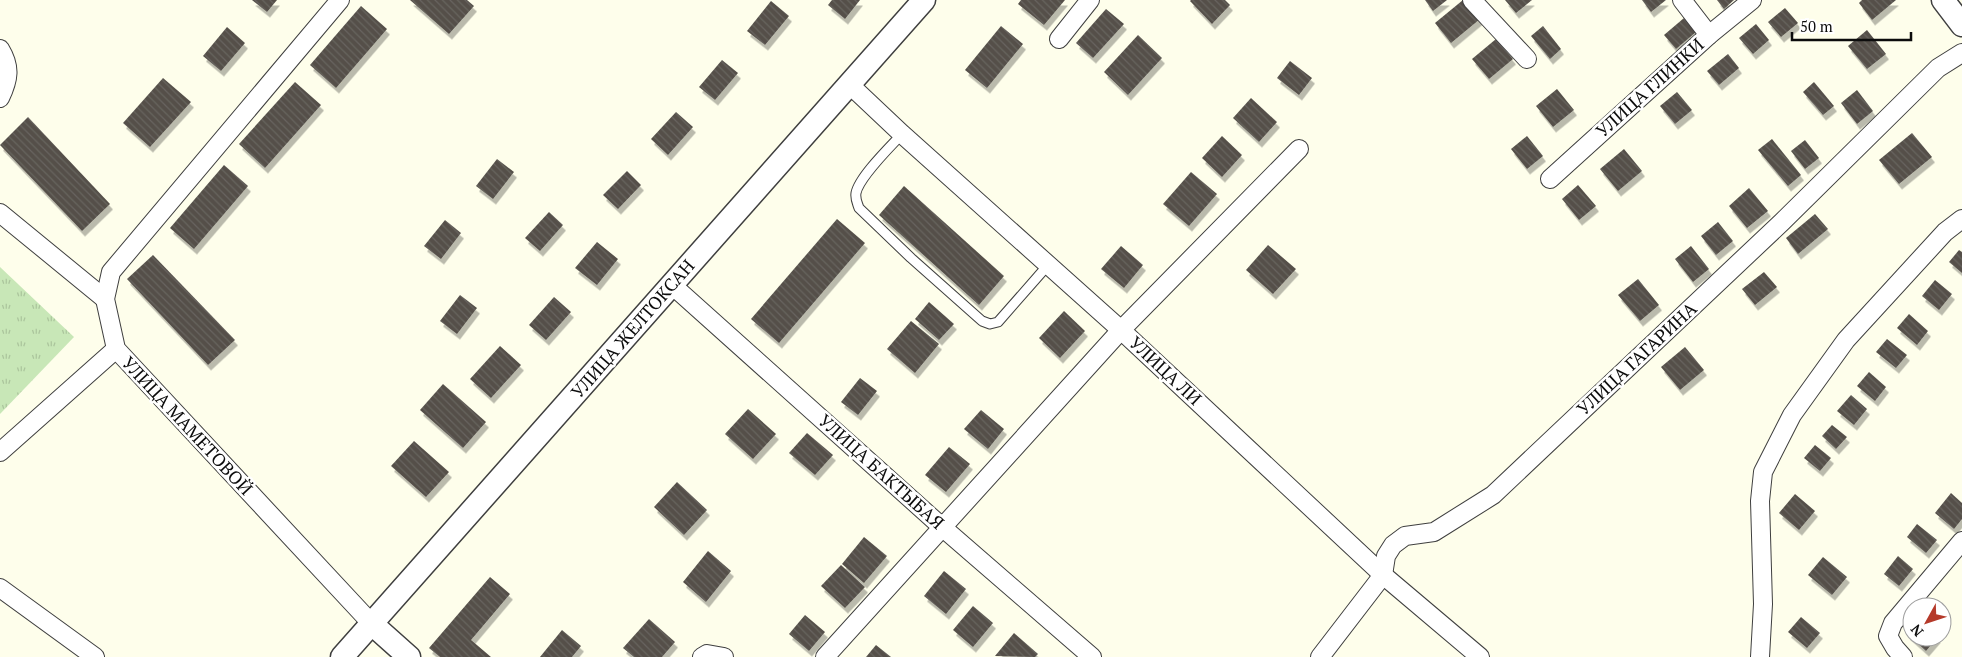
<svg xmlns="http://www.w3.org/2000/svg" width="1962" height="657" font-family="'PT Serif',serif">
<style>
.grass{fill:url(#grass-tufts)}
.building{fill:url(#building-back-hatch);filter:url(#shadow)}
.lines{fill:none;stroke-linecap:round;stroke-linejoin:round}
.service-casing{stroke:#3f3f3f;stroke-width:11}
.minor-casing{stroke:#3f3f3f;stroke-width:20}
.tertiary-casing{stroke:#3f3f3f;stroke-width:25}
.service{stroke:#fff;stroke-width:9}
.minor{stroke:#fff;stroke-width:18}
.tertiary{stroke:#fff;stroke-width:22}
.labels{text-anchor:middle;stroke-width:5;stroke-linejoin:round;paint-order:stroke}
.street-label{font-size:18px;fill:#0c0c0c;stroke:#fff}
</style>
<defs>
<pattern id="grass-tufts" width="24" height="20" patternUnits="userSpaceOnUse" patternTransform="scale(1.25)"><rect width="24" height="20" fill="#c8e7b7"/><path d="M3 7l-1-3M5 7V3M7 7l1-3M15 17l-1-3M17 17v-4M19 17l1-3" fill="none" stroke="#abc59c"/></pattern>
<pattern id="building-back-hatch" width="6" height="6" patternUnits="userSpaceOnUse" patternTransform="scale(1.25)"><rect width="6" height="6" fill="#544f49"/><path d="M-1 5l2 2M0 0l6 6M5-1l2 2" fill="none" stroke="#68645f"/></pattern>
<filter id="shadow"><feDropShadow dx="3" dy="5.5" stdDeviation="0" flood-color="#0004"/></filter>
</defs>
<rect width="100%" height="100%" fill="#fefeeb"/>
<polygon class="grass" points="0,267 74,337 0,414"/>
<g class="building">
<polygon points="252,0 277,0 267,12"/>
<polygon points="410,0 467,0 474,6 449,34"/>
<polygon points="832,0 860,0 845,19 828,5"/>
<polygon points="1021,0 1065,0 1044,25 1018,4"/>
<polygon points="1191,0 1225,0 1230,5 1212,24 1190,1"/>
<polygon points="1425,0 1447,0 1433,11"/>
<polygon points="1463,0 1480,19 1451,43 1435,23"/>
<polygon points="1505,0 1532,0 1516,13"/>
<polygon points="1642,0 1666,0 1651,12"/>
<polygon points="1717,0 1734,0 1724,9"/>
<polygon points="1862,0 1896,0 1872,20 1859,3"/>
<polygon points="771,1 789,16 765,45 747,31"/>
<polygon points="361,6 387,29 336,88 310,65"/>
<polygon points="1785,8 1798,23 1781,37 1768,22"/>
<polygon points="1106,9 1124,24 1093,58 1076,43"/>
<polygon points="1684,18 1696,32 1676,49 1664,35"/>
<polygon points="1756,24 1769,40 1753,54 1739,38"/>
<polygon points="1001,26 1023,44 987,88 965,70"/>
<polygon points="1543,26 1561,49 1550,59 1531,36"/>
<polygon points="227,27 245,43 221,71 203,56"/>
<polygon points="1867,30 1886,54 1867,69 1848,46"/>
<polygon points="1138,35 1162,58 1128,95 1104,72"/>
<polygon points="1496,39 1513,59 1489,79 1472,59"/>
<polygon points="1728,54 1739,68 1719,85 1707,71"/>
<polygon points="722,60 738,73 715,100 699,87"/>
<polygon points="1290,61 1312,78 1299,95 1277,78"/>
<polygon points="163,78 191,102 150,147 123,123"/>
<polygon points="295,82 321,105 265,168 239,144"/>
<polygon points="1814,82 1834,106 1823,115 1803,92"/>
<polygon points="1557,89 1574,110 1553,127 1536,106"/>
<polygon points="1857,90 1873,111 1857,124 1841,103"/>
<polygon points="1677,92 1692,110 1675,124 1660,106"/>
<polygon points="1251,98 1277,122 1259,142 1233,118"/>
<polygon points="676,112 693,127 668,155 651,139"/>
<polygon points="28,117 110,204 82,231 0,145"/>
<polygon points="1912,133 1932,157 1899,184 1879,160"/>
<polygon points="1222,136 1242,155 1222,177 1202,158"/>
<polygon points="1527,136 1543,156 1527,169 1511,149"/>
<polygon points="1772,139 1801,175 1788,186 1758,150"/>
<polygon points="1805,140 1819,158 1805,169 1791,151"/>
<polygon points="1624,149 1642,171 1618,191 1600,169"/>
<polygon points="497,159 514,172 493,199 476,186"/>
<polygon points="224,165 248,186 194,249 170,228"/>
<polygon points="627,171 641,185 618,209 603,195"/>
<polygon points="1191,172 1217,194 1189,226 1163,204"/>
<polygon points="1578,185 1596,206 1579,220 1562,199"/>
<polygon points="904,186 1004,276 979,305 879,215"/>
<polygon points="1749,188 1768,211 1747,228 1729,206"/>
<polygon points="549,212 563,225 540,251 525,238"/>
<polygon points="1815,214 1828,229 1798,254 1786,238"/>
<polygon points="837,219 865,243 779,343 751,319"/>
<polygon points="445,220 461,233 441,259 424,246"/>
<polygon points="1718,222 1733,241 1716,255 1701,236"/>
<polygon points="597,242 618,259 597,285 575,268"/>
<polygon points="1268,245 1296,269 1273,294 1246,270"/>
<polygon points="1121,246 1143,265 1124,288 1101,269"/>
<polygon points="1691,246 1709,269 1693,282 1675,259"/>
<polygon points="1959,250 1962,252 1962,273 1949,262"/>
<polygon points="153,255 235,340 208,365 127,279"/>
<polygon points="1764,272 1777,287 1755,305 1742,289"/>
<polygon points="1638,279 1659,305 1640,321 1618,295"/>
<polygon points="1935,280 1952,294 1939,310 1922,296"/>
<polygon points="460,295 477,308 457,334 440,321"/>
<polygon points="554,297 571,312 546,340 529,325"/>
<polygon points="929,302 954,324 939,340 915,319"/>
<polygon points="1064,311 1085,331 1060,358 1039,338"/>
<polygon points="1909,314 1928,331 1917,345 1897,328"/>
<polygon points="911,321 939,344 915,373 887,349"/>
<polygon points="1887,339 1907,355 1896,368 1876,352"/>
<polygon points="500,346 521,365 491,398 470,379"/>
<polygon points="1685,347 1704,370 1680,390 1661,367"/>
<polygon points="1869,372 1886,387 1875,401 1857,386"/>
<polygon points="860,378 877,391 858,415 841,402"/>
<polygon points="443,384 486,422 463,448 420,410"/>
<polygon points="1851,395 1867,409 1854,425 1837,411"/>
<polygon points="748,409 776,434 753,459 725,434"/>
<polygon points="981,410 1004,429 988,449 964,429"/>
<polygon points="1832,425 1847,437 1836,449 1822,436"/>
<polygon points="807,433 833,455 815,475 789,453"/>
<polygon points="414,441 449,472 426,497 391,466"/>
<polygon points="1815,445 1831,458 1820,471 1804,458"/>
<polygon points="949,447 970,464 946,492 925,475"/>
<polygon points="677,482 707,510 684,535 654,507"/>
<polygon points="1951,493 1962,503 1962,519 1954,529 1935,513"/>
<polygon points="1795,494 1815,511 1799,530 1779,513"/>
<polygon points="1917,524 1937,540 1926,553 1907,537"/>
<polygon points="864,537 887,556 864,583 842,564"/>
<polygon points="708,551 731,571 706,602 683,582"/>
<polygon points="1898,556 1913,569 1899,586 1884,574"/>
<polygon points="1823,557 1847,577 1832,595 1808,575"/>
<polygon points="841,565 865,587 845,608 821,586"/>
<polygon points="944,571 966,589 946,614 924,596"/>
<polygon points="490,577 510,594 471,640 491,657 440,657 429,648"/>
<polygon points="973,606 993,623 973,647 953,630"/>
<polygon points="805,615 825,632 809,651 789,634"/>
<polygon points="1801,617 1820,633 1807,648 1788,632"/>
<polygon points="649,619 675,642 662,657 634,657 623,648"/>
<polygon points="1912,628 1912,637 1938,637 1926,651 1907,634"/>
<polygon points="562,630 581,646 572,657 540,657"/>
<polygon points="1014,633 1038,654 1035,657 995,656"/>
<polygon points="876,645 891,657 866,657"/>
</g>
<g class="lines">
<defs>
<path id="service" d="M902,134C890,147 859,177 856,193C855,199 857,202 859,208L911,258L982,321L990,324L998,322L1048,265"/>
<g id="minor">
<polyline points="340,0 111,272 105,299 116,349 372,624"/>
<polyline points="1472,0 1527,59"/>
<polyline points="1682,0 1709,35"/>
<polyline points="1059,39 1090,0"/>
<path d="M0,49C11,67 9,79 0,98"/>
<polyline points="849,84 902,134 1121,330 1383,575 1480,657"/>
<polyline points="1550,179 1709,35 1752,0"/>
<polyline points="0,213 105,299"/>
<polyline points="672,285 942,527 1092,657"/>
<polyline points="0,452 116,349"/>
<polyline points="0,588 95,657"/>
<polyline points="702,657 707,654 724,657"/>
<polyline points="825,657 1121,330 1299,149"/>
<polyline points="1320,657 1383,575 1386,556 1393,545 1405,536 1434,532 1493,495 1782,222 1938,68 1962,53"/>
<polyline points="1760,657 1763,604 1760,501 1763,472 1792,415 1846,340 1945,232 1962,219"/>
<polyline points="1903,657 1895,648 1888,636 1893,623 1962,541"/>
</g>
<g id="tertiary">
<polyline points="1943,0 1962,25"/>
<polyline points="372,624 409,657"/>
<polyline points="342,657 924,0"/>
</g>
</defs>
<use href="#service" class="service-casing"/>
<use href="#minor" class="minor-casing"/>
<use href="#tertiary" class="tertiary-casing"/>
<use href="#service" class="service"/>
<use href="#minor" class="minor"/>
<use href="#tertiary" class="tertiary"/>
</g>
<g class="labels">
<g class="street-label">
<text transform="translate(1650 88) rotate(-42)" y="6">УЛИЦА ГЛИНКИ</text>
<text transform="translate(633 329) rotate(-49)" y="6">УЛИЦА ЖЕЛТОКСАН</text>
<text transform="translate(1637 359) rotate(-43)" y="6">УЛИЦА ГАГАРИНА</text>
<text transform="translate(1165 371) rotate(43)" y="6">УЛИЦА ЛИ</text>
<text transform="translate(187 426) rotate(47)" y="6">УЛИЦА МАМЕТОВОЙ</text>
<text transform="translate(881 472) rotate(42)" y="6">УЛИЦА БАКТЫБАЯ</text>
</g>
</g>
<g transform="translate(1927 622) rotate(230)"><circle r="24" fill="#ffffff" stroke="#9e9e9e"/>
<path d="M0-4L9 19L0 12L-9 19Z" fill="#b53a2a"/>
<text y="-8" font-size="14" font-weight="bold" text-anchor="middle" fill="#0c0c0c">N</text>
</g>
<path d="M1792 32v8h119v-8" fill="none" stroke="#0c0c0c" stroke-width="2.5"/>
<text x="1800" y="32" font-size="15" fill="#0c0c0c" stroke="#ffffff" stroke-width="4" paint-order="stroke">50 m</text>
</svg>
